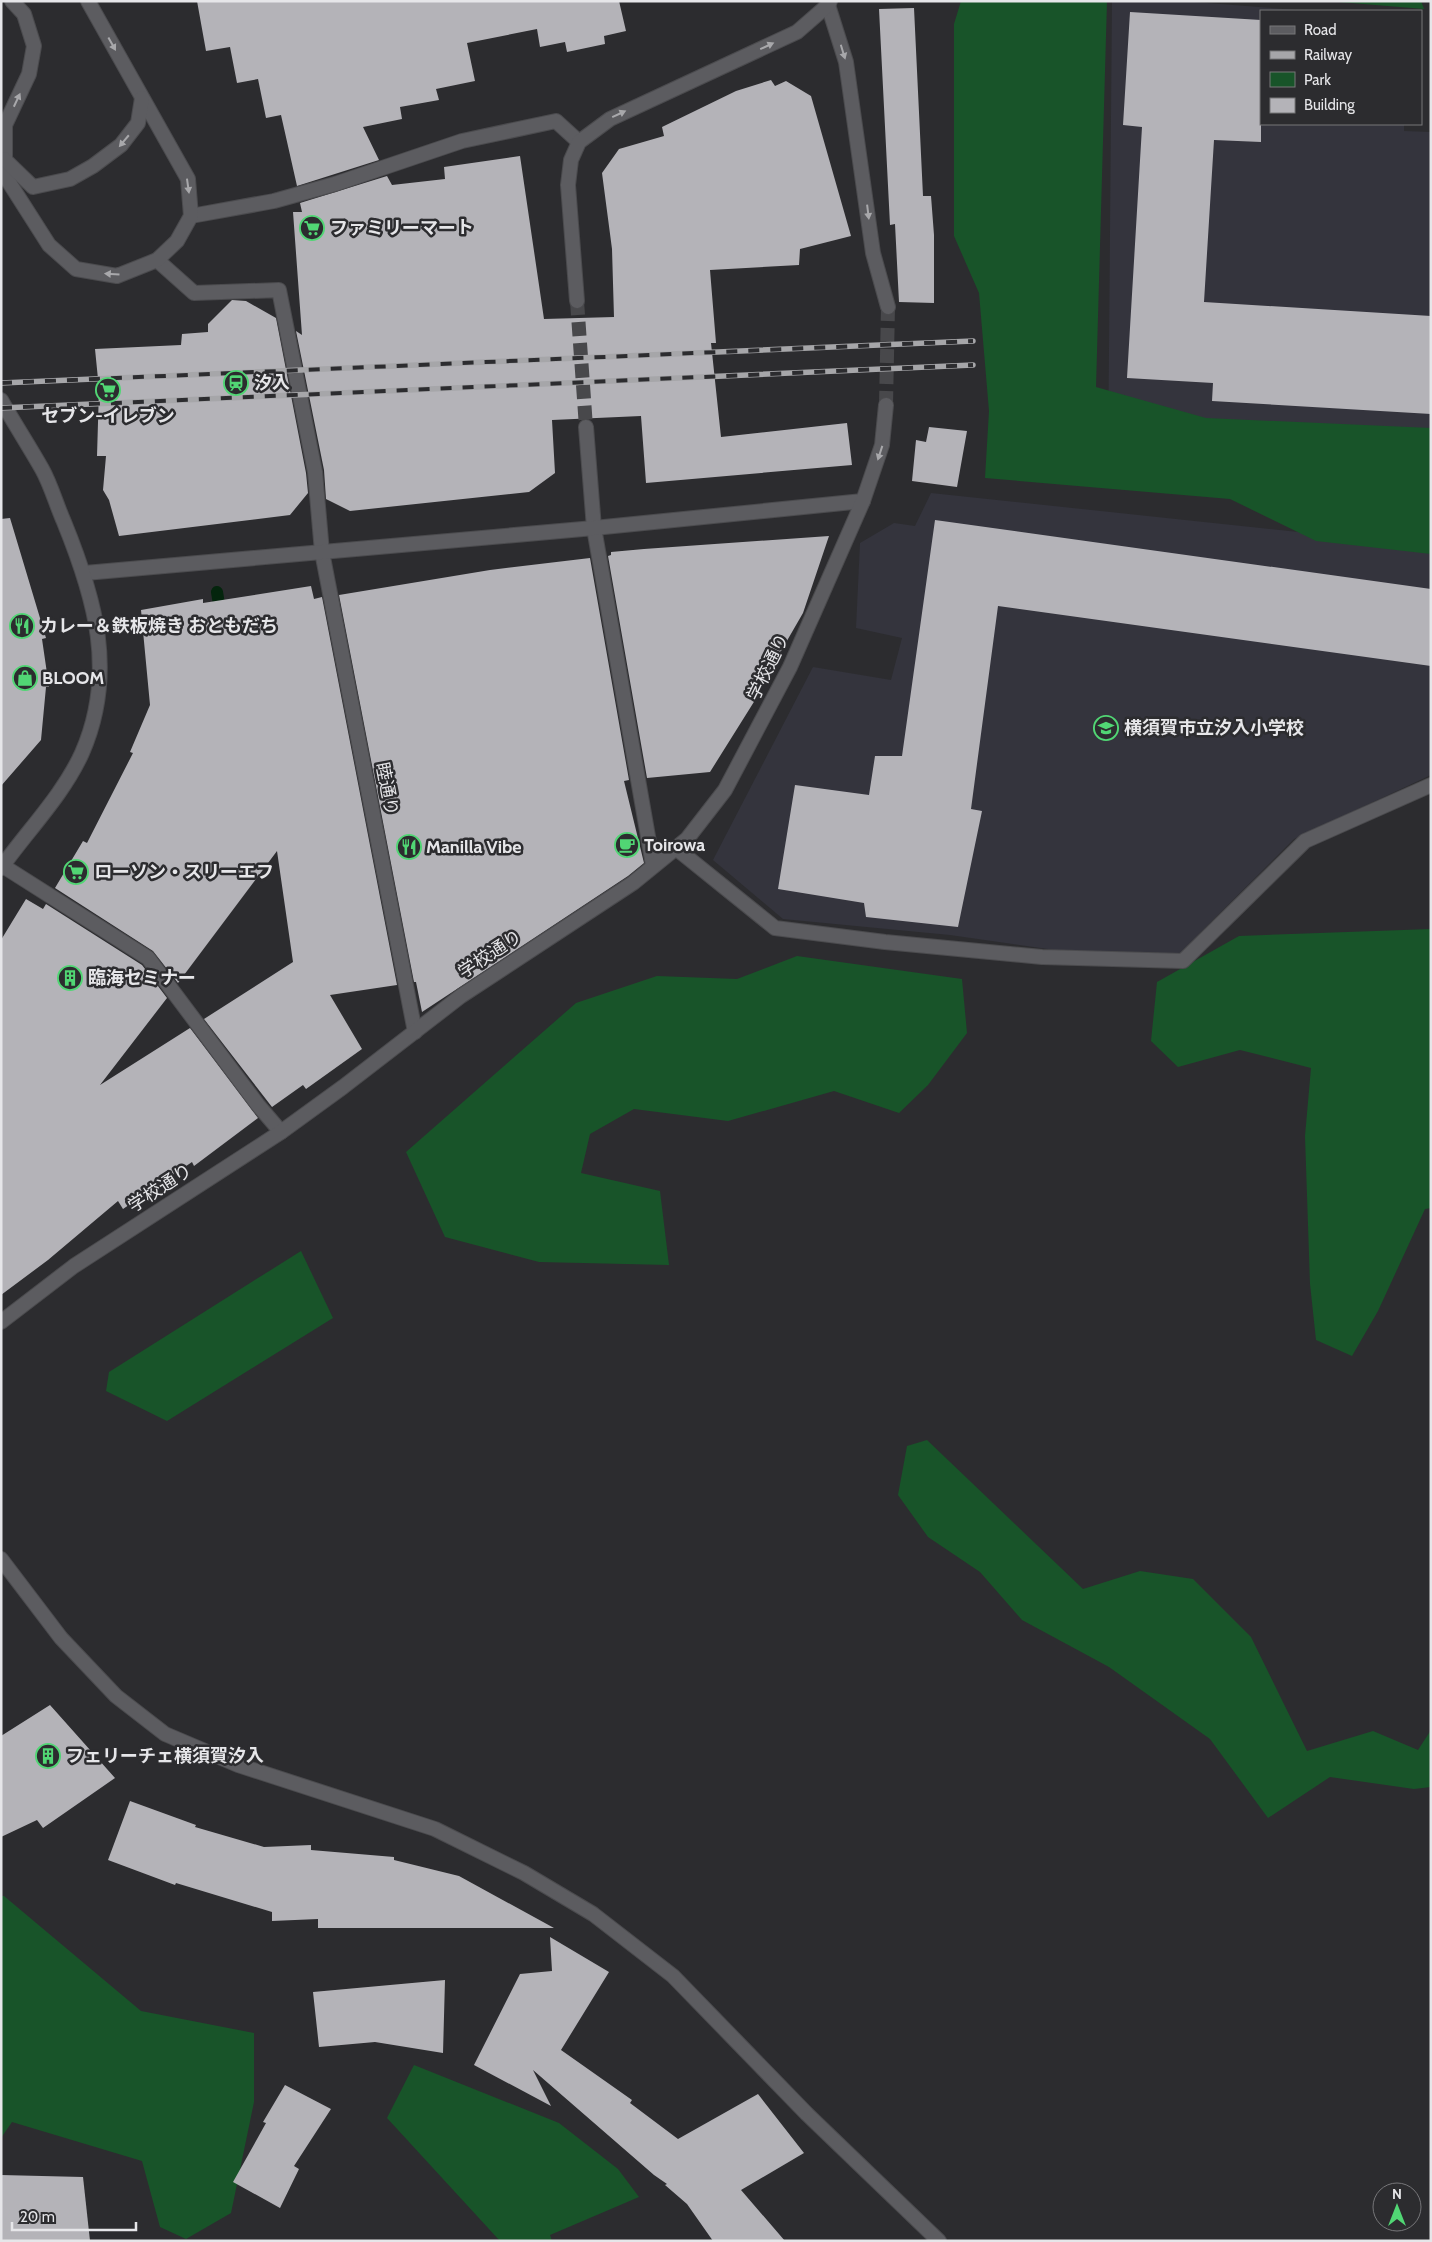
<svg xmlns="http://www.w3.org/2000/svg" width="1432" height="2242" font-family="Cabin,'Noto Sans JP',sans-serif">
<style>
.built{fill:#34343d}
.green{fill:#185429}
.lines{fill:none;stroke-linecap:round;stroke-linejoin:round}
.stream{stroke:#04250d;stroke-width:12}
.building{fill:#b4b3b8}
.minor-tunnel{stroke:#48484b;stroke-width:14;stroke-dasharray:14 7;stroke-linecap:butt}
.pedestrian-casing{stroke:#4b4b4e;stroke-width:16}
.minor-casing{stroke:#4b4b4e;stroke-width:16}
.tertiary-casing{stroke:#4b4b4e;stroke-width:16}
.pedestrian{stroke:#5c5c60;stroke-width:14}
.minor{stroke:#5c5c60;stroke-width:14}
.tertiary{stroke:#5c5c60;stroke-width:14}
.rail-casing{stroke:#a6a6a9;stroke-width:5.5}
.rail{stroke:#2c2c2f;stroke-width:4;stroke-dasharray:11;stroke-linecap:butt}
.oneway{fill:#a8a8ab}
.labels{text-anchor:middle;stroke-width:5;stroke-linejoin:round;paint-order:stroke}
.poi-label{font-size:18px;font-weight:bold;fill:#e6e6e9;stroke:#2c2c2f;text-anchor:start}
.street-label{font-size:18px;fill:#e6e6e9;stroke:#2c2c2f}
</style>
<rect width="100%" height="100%" fill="#2c2c2f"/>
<g class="built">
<polygon points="1112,1 1182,1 1309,11 1261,11 1261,124 1404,124 1404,131 1431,132 1431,489 1108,463"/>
<polygon points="931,493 1431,546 1431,775 1294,839 1167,966 950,935 783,919 713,860 813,667 891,680 902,638 856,628 860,543 894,523 915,526"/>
</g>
<g class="green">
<polygon points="961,1 1107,1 1096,387 1206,418 1431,428 1431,554 1316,541 1230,499 985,478 989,411 979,293 954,236 954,24"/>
<polygon points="1327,1 1421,1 1424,9"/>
<polygon points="1431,929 1431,1208 1425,1209 1378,1311 1352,1356 1316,1340 1310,1284 1305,1136 1311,1068 1240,1050 1178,1067 1151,1041 1157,982 1239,936"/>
<polygon points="797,956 962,979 967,1033 928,1085 899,1113 834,1091 728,1121 634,1109 590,1134 581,1173 660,1191 669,1265 539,1262 445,1237 406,1152 576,1003 657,976 737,979"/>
<polygon points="301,1251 333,1318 167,1421 106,1391 109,1372"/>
<polygon points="927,1440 1083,1589 1140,1571 1193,1579 1251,1637 1307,1751 1373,1731 1418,1750 1431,1730 1431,1787 1414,1789 1330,1777 1268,1818 1210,1739 1109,1667 1022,1620 980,1572 928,1537 898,1495 907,1446"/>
<polygon points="1,1896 4,1896 141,2011 254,2033 254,2102 231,2213 186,2239 160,2227 142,2161 12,2122 1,2138"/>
<polygon points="414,2065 559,2123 618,2169 639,2197 550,2235 552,2241 500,2241 387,2118"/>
</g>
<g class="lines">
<polyline class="stream" points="217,592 221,617"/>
</g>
<g class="building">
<polygon points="197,1 619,1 626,31 604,36 605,44 567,52 565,42 540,47 537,29 467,43 475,81 436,89 439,100 400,107 402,119 363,127 379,160 297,186 281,115 266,118 258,79 237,83 230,47 206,51"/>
<polygon points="914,8 923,196 931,196 934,235 934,303 899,302 895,224 890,225 879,9"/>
<polygon points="1130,12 1261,20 1261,142 1214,140 1204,302 1431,316 1431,414 1212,401 1213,383 1127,378 1142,127 1123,125"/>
<polygon points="771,80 775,86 786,81 811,96 851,236 800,249 799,265 710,270 716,343 711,343 721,437 847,423 852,465 646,483 641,416 552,420 555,473 529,492 350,511 326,499 324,470 296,331 302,335 293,212 302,212 300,203 387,176 392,185 445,179 444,167 520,156 544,319 614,317 612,249 602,173 619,149 664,136 662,127 736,91"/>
<polygon points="232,300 246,301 276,318 306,473 308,493 290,515 119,536 109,500 103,490 106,456 97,456 99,389 95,349 181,345 182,334 208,332 208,324"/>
<polygon points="929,427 967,431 957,487 912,481 916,440 926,442"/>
<polygon points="10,518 46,638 42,639 49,687 46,687 41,740 1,786 1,519"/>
<polygon points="935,520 1431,589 1431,666 998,606 971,809 982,811 958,927 866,917 864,903 778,889 795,785 869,795 875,756 902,756"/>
<polygon points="829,536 803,613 755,696 757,697 710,772 647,778 608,556 611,555 611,552 644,549"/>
<polygon points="590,558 629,780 624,781 644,863 628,876 422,1012 416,982 414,982 339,595 490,570"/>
<polygon points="311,586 314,599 322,597 397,985 330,995 362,1049 306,1089 303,1085 272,1107 204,1019 293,962 277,851 178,983 153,951 55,888 83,841 87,843 133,753 130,752 150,705 141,610 203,599 203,603"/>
<polygon points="26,899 43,909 46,904 142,965 167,998 100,1085 190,1028 258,1118 194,1166 192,1162 123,1209 118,1201 48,1260 1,1295 1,940"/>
<polygon points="50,1705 115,1778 43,1828 37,1820 1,1837 1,1736"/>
<polygon points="130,1801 196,1825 195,1827 264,1847 311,1845 311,1850 394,1857 394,1860 459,1876 554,1928 318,1928 318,1919 272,1921 272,1912 176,1883 175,1885 108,1860"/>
<polygon points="550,1937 609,1972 561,2050 632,2100 630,2103 678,2139 758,2094 804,2153 741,2190 785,2241 713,2241 687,2204 665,2185 667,2184 654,2175 533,2070 551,2106 474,2065 520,1974 552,1971"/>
<polygon points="445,1980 443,2053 375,2042 319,2047 313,1992"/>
<polygon points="285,2085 331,2109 294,2166 299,2169 280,2208 233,2182 266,2123 263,2122"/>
<polygon points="1,2175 83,2177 90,2241 1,2241"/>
</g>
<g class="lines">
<g class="minor-tunnel">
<polyline points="577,301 586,427"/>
<polyline points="886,405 888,307"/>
</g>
<defs>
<g id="pedestrian">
<polyline points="191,216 274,201 335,184 462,141 556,121 579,142"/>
<polyline points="157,260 194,293 279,290 315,472 322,552"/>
</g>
<g id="minor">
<polyline points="12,1 24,14 34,46 29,74 5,125 5,176 49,245 76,269 117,276 157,260 177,241 191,216 188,179 88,1"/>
<polyline points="828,5 846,62 873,253 888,307"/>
<polyline points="4,159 33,187 70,179 93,166 121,145 138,123 142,98"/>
<polyline points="577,301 568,185 571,160 579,142 610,119 797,32 828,5 830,1"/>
<polyline points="586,427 594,528 653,865"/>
<polyline points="322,552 415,1032"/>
<polyline points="85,573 594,528 863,501"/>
<polyline points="677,849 775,928 885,942 1042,957 1183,961 1305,841 1431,785"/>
<polyline points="3,866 148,958 258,1105 281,1132"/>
<polyline points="1,1322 74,1266 281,1132 343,1087 461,996 633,883 687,839 725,790 790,667 863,501 882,445 886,405"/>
</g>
<g id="tertiary">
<path d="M1,400C14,423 29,446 42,469C51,485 56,504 64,522C95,598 117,673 82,753C63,795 28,830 1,868"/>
<polyline points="1,1559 61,1638 116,1696 165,1734 238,1765 435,1829 524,1873 593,1914 673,1976 807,2114 939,2241"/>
</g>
</defs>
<use href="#pedestrian" class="pedestrian-casing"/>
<use href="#minor" class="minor-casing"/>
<use href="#tertiary" class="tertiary-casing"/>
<use href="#pedestrian" class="pedestrian"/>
<use href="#minor" class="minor"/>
<use href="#tertiary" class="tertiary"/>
<defs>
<g id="rail">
<polyline points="1,383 973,341"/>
<polyline points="1,408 973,365"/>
</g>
</defs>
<use href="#rail" class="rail-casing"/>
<use href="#rail" class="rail"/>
</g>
<defs><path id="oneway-solid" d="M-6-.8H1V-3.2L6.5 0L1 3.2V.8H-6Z" transform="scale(1.25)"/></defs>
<g class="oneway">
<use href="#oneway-solid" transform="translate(112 44) rotate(61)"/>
<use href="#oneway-solid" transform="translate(767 46) rotate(-25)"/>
<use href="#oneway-solid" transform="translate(843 52) rotate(73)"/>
<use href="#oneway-solid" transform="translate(17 100) rotate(-65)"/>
<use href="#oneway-solid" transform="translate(619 114) rotate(-25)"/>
<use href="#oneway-solid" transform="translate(124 141) rotate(130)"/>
<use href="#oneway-solid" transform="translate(188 186) rotate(82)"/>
<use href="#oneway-solid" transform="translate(868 212) rotate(83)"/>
<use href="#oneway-solid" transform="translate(112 274) rotate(-176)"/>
<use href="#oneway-solid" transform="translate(880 453) rotate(108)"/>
</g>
<defs>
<symbol id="supermarket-ring" viewBox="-11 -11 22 22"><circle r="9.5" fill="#2c2c2f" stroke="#51d674" stroke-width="1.5"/><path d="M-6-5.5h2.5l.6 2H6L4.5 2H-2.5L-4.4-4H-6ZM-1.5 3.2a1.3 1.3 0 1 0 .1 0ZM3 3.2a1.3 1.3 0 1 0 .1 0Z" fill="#51d674"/></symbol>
<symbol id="station-ring" viewBox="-11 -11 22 22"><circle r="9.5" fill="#2c2c2f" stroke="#51d674" stroke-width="1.5"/><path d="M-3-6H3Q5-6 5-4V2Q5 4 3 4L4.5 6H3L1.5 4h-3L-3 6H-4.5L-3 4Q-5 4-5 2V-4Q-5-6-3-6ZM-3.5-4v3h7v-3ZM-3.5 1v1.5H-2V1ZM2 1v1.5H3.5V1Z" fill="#51d674"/></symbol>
<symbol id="restaurant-ring" viewBox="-11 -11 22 22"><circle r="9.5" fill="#2c2c2f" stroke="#51d674" stroke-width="1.5"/><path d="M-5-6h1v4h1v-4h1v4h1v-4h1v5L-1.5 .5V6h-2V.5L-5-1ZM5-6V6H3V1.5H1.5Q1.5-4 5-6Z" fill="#51d674"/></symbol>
<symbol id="shop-ring" viewBox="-11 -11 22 22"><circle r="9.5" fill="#2c2c2f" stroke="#51d674" stroke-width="1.5"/><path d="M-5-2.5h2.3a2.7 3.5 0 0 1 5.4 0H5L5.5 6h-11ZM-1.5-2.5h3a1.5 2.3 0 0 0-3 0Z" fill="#51d674"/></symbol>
<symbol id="school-ring" viewBox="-11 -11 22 22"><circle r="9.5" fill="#2c2c2f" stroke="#51d674" stroke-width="1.5"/><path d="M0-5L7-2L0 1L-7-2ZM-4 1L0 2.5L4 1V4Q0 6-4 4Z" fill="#51d674"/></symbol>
<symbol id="cafe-ring" viewBox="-11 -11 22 22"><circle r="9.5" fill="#2c2c2f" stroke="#51d674" stroke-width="1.5"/><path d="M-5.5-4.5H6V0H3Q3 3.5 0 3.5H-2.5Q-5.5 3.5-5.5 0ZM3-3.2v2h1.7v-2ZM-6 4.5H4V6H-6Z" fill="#51d674"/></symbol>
<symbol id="building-ring" viewBox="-11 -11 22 22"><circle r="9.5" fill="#2c2c2f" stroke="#51d674" stroke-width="1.5"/><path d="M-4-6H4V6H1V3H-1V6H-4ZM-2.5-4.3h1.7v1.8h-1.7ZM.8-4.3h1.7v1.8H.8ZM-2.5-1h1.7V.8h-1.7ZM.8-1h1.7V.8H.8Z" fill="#51d674"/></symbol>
</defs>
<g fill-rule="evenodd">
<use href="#supermarket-ring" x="298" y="214" width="28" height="28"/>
<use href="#station-ring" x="222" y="369" width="28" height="28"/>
<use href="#supermarket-ring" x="94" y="376" width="28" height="28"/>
<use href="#restaurant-ring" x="8" y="612" width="28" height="28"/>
<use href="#shop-ring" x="11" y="664" width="28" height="28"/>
<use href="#school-ring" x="1092" y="714" width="28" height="28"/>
<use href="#cafe-ring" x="613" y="831" width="28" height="28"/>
<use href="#restaurant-ring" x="395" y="833" width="28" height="28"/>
<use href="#supermarket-ring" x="62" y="858" width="28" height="28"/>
<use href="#building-ring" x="56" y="964" width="28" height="28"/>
<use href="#building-ring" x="34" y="1742" width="28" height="28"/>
</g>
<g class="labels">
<g class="poi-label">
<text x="330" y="234">ファミリーマート</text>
<text x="254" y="389">汐入</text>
<text x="108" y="422" text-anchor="middle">セブン-イレブン</text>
<text x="40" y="632">カレー＆鉄板焼き おともだち</text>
<text x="42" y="684">BLOOM</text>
<text x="1124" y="734">横須賀市立汐入小学校</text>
<text x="644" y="851">Toirowa</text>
<text x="426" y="853">Manilla Vibe</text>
<text x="94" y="878">ローソン・スリーエフ</text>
<text x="88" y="984">臨海セミナー</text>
<text x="66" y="1762">フェリーチェ横須賀汐入</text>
</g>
<g class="street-label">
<text transform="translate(768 667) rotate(-64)" y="6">学校通り</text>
<text transform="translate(387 789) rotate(79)" y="6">睦通り</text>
<text transform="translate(490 954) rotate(-33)" y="6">学校通り</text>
<text transform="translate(160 1188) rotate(-33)" y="6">学校通り</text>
</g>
</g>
<rect width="1432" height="2242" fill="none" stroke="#e6e6e9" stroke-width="5"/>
<rect x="1260" y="10" width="162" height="115" fill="#2c2c2f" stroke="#767679"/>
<rect x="1270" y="26" width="25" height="8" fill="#5c5c60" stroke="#767679"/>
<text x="1304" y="35" font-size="15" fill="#e6e6e9">Road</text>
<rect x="1270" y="51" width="25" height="8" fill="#a6a6a9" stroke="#767679"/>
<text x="1304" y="60" font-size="15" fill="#e6e6e9">Railway</text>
<rect x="1270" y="72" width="25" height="15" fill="#185429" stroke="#767679"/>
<text x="1304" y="85" font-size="15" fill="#e6e6e9">Park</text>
<rect x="1270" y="98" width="25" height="15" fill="#b4b3b8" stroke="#767679"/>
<text x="1304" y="110" font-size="15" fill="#e6e6e9">Building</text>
<g transform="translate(1397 2207)"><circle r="24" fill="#2c2c2f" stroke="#767679"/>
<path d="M0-4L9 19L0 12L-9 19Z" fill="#51d674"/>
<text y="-8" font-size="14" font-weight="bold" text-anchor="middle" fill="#e6e6e9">N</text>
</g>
<path d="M12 2222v8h124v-8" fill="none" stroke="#e6e6e9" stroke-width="2.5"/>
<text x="20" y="2222" font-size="15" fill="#e6e6e9" stroke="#2c2c2f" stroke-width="4" paint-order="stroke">20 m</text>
</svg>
